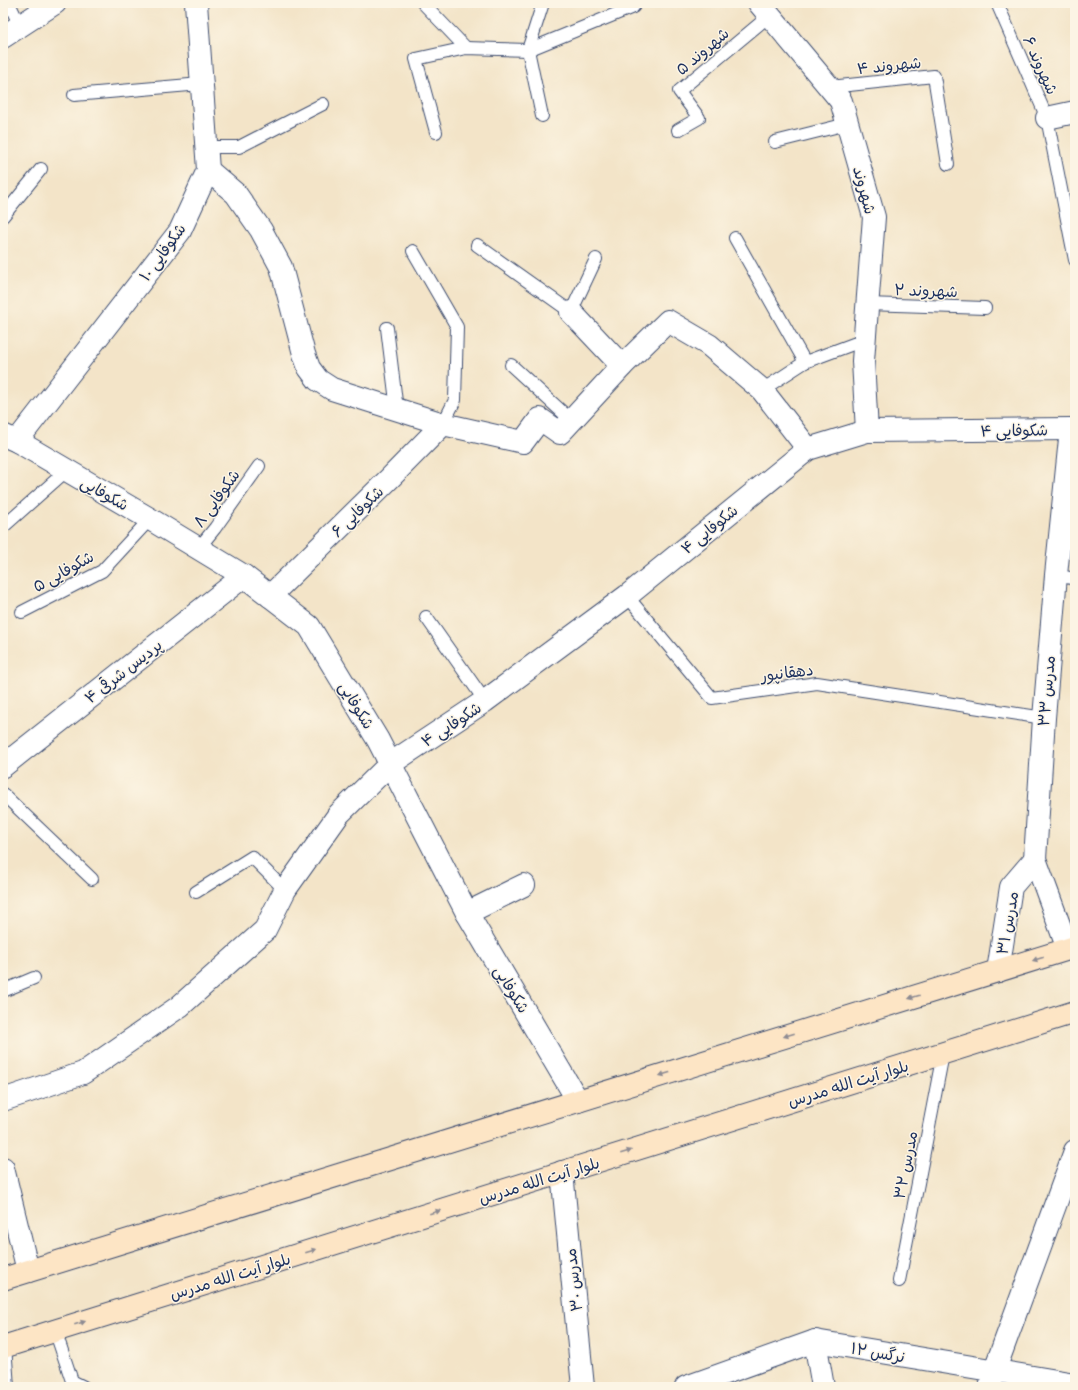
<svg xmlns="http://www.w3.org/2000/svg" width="1078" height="1390" font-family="Dekko,'Playpen Sans Arabic',sans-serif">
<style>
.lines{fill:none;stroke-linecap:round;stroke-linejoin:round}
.service-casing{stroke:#3b4a6e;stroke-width:14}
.minor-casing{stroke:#3b4a6e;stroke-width:24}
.secondary-casing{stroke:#3b4a6e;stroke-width:24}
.service{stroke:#fff;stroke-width:12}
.minor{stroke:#fff;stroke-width:22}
.secondary{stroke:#fde5c5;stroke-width:22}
.oneway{fill:#8c8a92}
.labels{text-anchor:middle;stroke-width:3;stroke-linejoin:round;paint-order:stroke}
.street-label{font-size:16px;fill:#1b2f5e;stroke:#fcf5e5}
</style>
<rect width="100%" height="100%" fill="#fcf5e5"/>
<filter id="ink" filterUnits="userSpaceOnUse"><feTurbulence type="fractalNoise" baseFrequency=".025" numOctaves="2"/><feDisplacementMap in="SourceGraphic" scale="8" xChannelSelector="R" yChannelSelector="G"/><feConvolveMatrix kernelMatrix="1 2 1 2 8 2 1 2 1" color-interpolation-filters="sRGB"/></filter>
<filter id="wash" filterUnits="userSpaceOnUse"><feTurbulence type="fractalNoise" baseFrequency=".012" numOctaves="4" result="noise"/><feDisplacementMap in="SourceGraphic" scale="16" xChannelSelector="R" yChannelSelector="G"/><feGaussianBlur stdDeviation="0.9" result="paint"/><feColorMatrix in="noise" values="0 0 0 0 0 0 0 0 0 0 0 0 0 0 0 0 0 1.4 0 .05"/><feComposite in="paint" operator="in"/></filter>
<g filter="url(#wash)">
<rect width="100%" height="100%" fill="#f3e4c8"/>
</g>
<g filter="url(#ink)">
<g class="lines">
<defs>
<g id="service">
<polyline points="9,3 20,26"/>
<polyline points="423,3 466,48"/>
<polyline points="997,3 1047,118 1075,260"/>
<polyline points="830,87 934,76 948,164"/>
<polyline points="74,95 201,84"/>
<polyline points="542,116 528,50 543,3"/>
<polyline points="678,130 699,118 679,91 770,15"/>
<polyline points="436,132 416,59 466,48 528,50 633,7 636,3"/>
<polyline points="775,142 847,124"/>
<polyline points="206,147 239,147 323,104"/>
<polyline points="3,216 41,169"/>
<polyline points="735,238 805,362"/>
<polyline points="477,245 571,312 596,259"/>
<polyline points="413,251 457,327 455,400 443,424"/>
<polyline points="867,304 985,308"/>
<polyline points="387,328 397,410"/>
<polyline points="511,365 571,420"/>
<polyline points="762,390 805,362 864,340"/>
<polyline points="3,527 66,471"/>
<polyline points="198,549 215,528 259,466"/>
<polyline points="1056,575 1075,579"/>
<polyline points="627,596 712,698 817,683 1044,718"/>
<polyline points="22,612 102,571 150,519"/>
<polyline points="426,617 485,701"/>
<polyline points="3,794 92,879"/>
<polyline points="196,892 252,857 285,890"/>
<polyline points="3,991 34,978"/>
<polyline points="899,1281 943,1054"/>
<polyline points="55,1330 72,1381 84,1387"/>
<polyline points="5,1346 8,1387"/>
</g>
<g id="minor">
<polyline points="759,3 841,101 874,217 863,361 867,431"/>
<polyline points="3,37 55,3"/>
<polyline points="1047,118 1075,112"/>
<polyline points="208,170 236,194 261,230 281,267 304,354 309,368 318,380 332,389 443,424 523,442 540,419 560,433 622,366 668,321 709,345 762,390 808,449"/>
<polyline points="571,312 622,366"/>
<polyline points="3,435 17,441 150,519 244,576 309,626 378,740 467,913 578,1101"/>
<polyline points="17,441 180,231 208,170 196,3"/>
<polyline points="270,596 390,478 443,424"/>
<polyline points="3,766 244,576"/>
<polyline points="467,913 524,885"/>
<polyline points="1068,949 1035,859 1044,718 1056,575 1071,429"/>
<polyline points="998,971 1011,887 1035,859"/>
<polyline points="3,1100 83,1073 180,1006 265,930 285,890 339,814 390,764 485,701 627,596 808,449 867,431 1075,429"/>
<polyline points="3,1168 28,1271"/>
<polyline points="562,1172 583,1387"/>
<polyline points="815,1341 823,1387"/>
<polyline points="686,1387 815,1341 1075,1384"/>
<polyline points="990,1387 994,1372 1075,1151"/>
</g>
<g id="secondary">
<polyline points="3,1279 1075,947"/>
<polyline points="3,1347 1075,1012"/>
</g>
</defs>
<use href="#service" class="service-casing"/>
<use href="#minor" class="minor-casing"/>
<use href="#secondary" class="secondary-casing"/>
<use href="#service" class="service"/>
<use href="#minor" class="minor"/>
<use href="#secondary" class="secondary"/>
</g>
<defs><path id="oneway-solid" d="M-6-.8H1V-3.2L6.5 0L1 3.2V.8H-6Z"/></defs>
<g class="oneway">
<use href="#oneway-solid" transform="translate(1038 959) rotate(163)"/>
<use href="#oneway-solid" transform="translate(914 997) rotate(163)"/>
<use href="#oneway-solid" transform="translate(789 1035) rotate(163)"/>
<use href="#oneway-solid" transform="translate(665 1074) rotate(163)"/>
<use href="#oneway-solid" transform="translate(626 1152) rotate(-17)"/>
<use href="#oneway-solid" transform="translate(435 1212) rotate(-17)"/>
<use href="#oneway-solid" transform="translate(311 1251) rotate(-17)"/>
<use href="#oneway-solid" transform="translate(80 1323) rotate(-17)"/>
</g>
</g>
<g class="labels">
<g class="street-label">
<text transform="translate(702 51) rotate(-40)" y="6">شهروند ۵</text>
<text transform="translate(889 65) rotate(-6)" y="6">شهروند ۴</text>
<text transform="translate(1041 65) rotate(66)" y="6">شهروند ۶</text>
<text transform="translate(865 190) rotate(75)" y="6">شهروند</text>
<text transform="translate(162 252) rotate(-54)" y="6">شکوفایی ۱۰</text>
<text transform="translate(926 290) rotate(2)" y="6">شهروند ۲</text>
<text transform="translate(1014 430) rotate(-1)" y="6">شکوفایی ۴</text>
<text transform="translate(105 493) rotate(30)" y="6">شکوفایی</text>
<text transform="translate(216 498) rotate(-54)" y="6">شکوفایی ۸</text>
<text transform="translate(357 511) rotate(-44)" y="6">شکوفایی ۶</text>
<text transform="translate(709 529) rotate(-39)" y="6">شکوفایی ۴</text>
<text transform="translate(63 571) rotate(-29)" y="6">شکوفایی ۵</text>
<text transform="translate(123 671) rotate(-38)" y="6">پردیس شرقی ۴</text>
<text transform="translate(787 672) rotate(-7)" y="6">دهقانپور</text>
<text transform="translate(1046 691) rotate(-85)" y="6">مدرس ۳۳</text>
<text transform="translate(357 705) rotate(59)" y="6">شکوفایی</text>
<text transform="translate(451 724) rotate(-33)" y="6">شکوفایی ۴</text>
<text transform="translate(1007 923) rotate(-80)" y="6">مدرس ۳۱</text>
<text transform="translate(512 989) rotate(59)" y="6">شکوفایی</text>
<text transform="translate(848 1083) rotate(-17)" y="6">بلوار آیت الله مدرس</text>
<text transform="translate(905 1165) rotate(-79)" y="6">مدرس ۳۲</text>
<text transform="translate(539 1180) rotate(-17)" y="6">بلوار آیت الله مدرس</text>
<text transform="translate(230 1276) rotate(-17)" y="6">بلوار آیت الله مدرس</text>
<text transform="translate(573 1280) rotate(-96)" y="6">مدرس ۳۰</text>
<text transform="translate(878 1352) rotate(10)" y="6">نرگس ۱۲</text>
</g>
</g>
<rect width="1078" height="1390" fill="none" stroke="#fcf5e5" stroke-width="16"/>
</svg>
